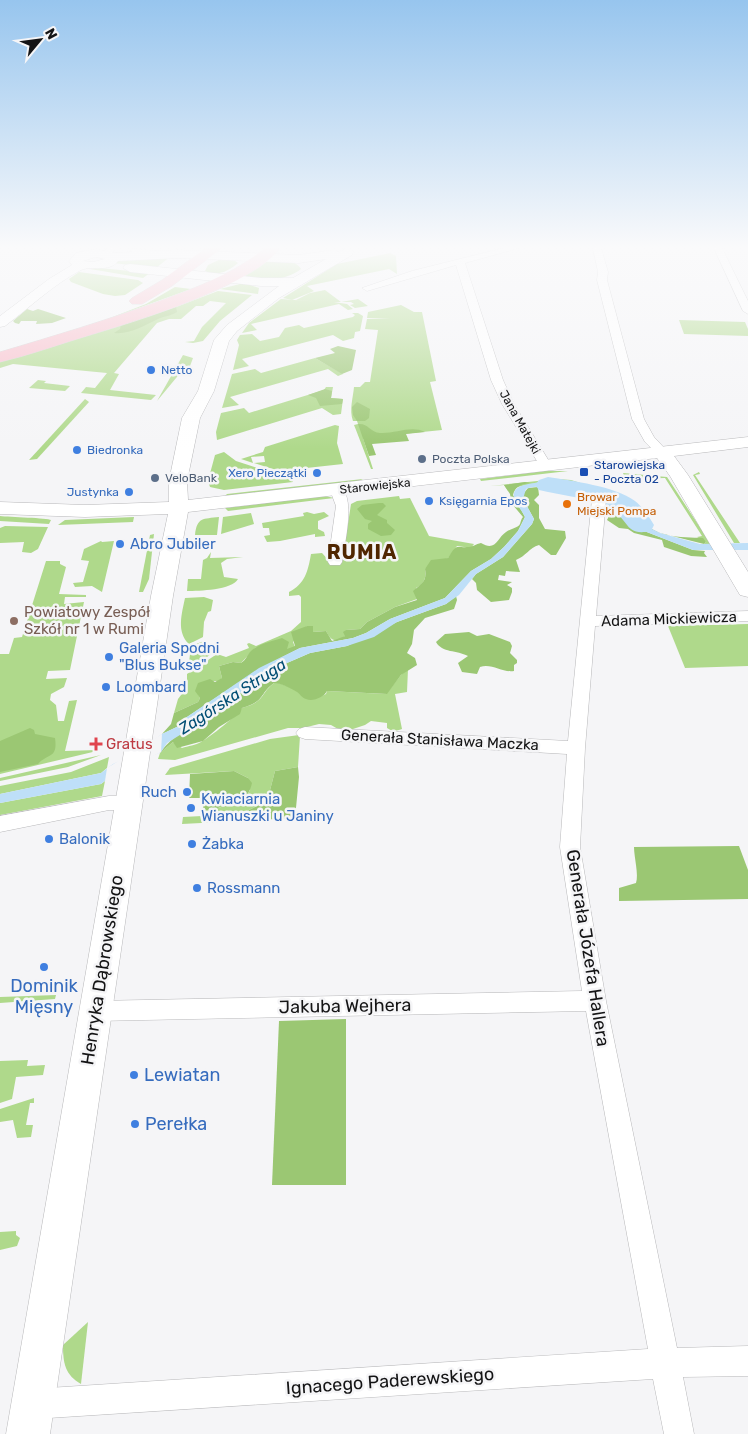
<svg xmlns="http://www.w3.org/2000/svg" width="748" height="1434" font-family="Rubik,sans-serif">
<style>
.green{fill:#afd98b}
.forest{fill:#9bc773}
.water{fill:#bedff8}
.pier{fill:#f5f5f7}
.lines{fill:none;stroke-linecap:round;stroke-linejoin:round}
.river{fill:#bedff8;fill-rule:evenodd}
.street-casing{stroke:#b8b8ba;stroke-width:1}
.secondary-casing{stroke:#b8b8ba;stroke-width:1}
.primary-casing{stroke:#d0d0d0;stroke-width:1}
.street{fill:#fff;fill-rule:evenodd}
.secondary{fill:#fff;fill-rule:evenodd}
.primary{fill:#f8bbc8;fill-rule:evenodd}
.shop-dot{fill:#3f7fe0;stroke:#f5f5f7;stroke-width:2}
.service-dot{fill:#5c6f8a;stroke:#f5f5f7;stroke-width:2}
.transit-dot{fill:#1a4fb4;stroke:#f5f5f7;stroke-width:2}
.food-dot{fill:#e8710a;stroke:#f5f5f7;stroke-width:2}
.education-dot{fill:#8d6e63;stroke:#f5f5f7;stroke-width:2}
.health-dot{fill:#e0444e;stroke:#f5f5f7;stroke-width:2}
.labels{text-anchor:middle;stroke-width:5;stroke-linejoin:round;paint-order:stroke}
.far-shop-label{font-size:12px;fill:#366cbe;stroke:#f5f5f7;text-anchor:start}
.far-street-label{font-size:12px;fill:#141415;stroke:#f5f5f7}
.far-service-label{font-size:12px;fill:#4e5e75;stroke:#f5f5f7;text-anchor:start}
.far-transit-label{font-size:12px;fill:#164399;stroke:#f5f5f7;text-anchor:start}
.far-food-label{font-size:12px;fill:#c56008;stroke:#f5f5f7;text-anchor:start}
.shop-label{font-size:15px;fill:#366cbe;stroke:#f5f5f7;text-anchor:start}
.education-label{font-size:15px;fill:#785e54;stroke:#f5f5f7;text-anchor:start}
.street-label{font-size:15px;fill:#141415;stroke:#f5f5f7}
.health-label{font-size:15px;fill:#be3a42;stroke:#f5f5f7;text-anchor:start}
.water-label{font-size:16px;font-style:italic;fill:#004d74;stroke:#f5f5f7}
.near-street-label{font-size:18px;fill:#141415;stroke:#f5f5f7}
.near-shop-label{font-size:18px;fill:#366cbe;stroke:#f5f5f7;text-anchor:start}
.district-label{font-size:20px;font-weight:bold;letter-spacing:1px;fill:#502600;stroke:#f5f5f7}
</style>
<rect width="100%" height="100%" fill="#f5f5f7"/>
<g class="green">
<polygon points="390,253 396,256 397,274 389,269 307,286 314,291 292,300 283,298 337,264"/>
<polygon points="171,256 156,268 113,263 117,259"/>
<path d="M221,259H232L238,263C229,271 217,277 205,271L208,265Z"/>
<path d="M265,260C276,261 295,258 301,269C285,282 260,280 242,275Z"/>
<polygon points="100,268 150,273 143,278 90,269"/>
<polygon points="79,272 138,280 143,283 125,295 115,296 103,294 71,282 69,279"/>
<polygon points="244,283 259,288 258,294 220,289"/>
<polygon points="175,287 191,289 105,320 146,304"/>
<polygon points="325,290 341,302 358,299 368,306 355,308 350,305 354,304 351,302 334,302 347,304 353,309 348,310 339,304 251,324 257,330 242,333 249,323 281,299 322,302 296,300 310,293"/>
<polygon points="218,291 252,295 220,321 203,341 193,343 185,342 194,341 202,327 226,303 210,301 203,306 196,306 181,319 169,319 157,323 114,373 119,374 110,390 156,395 151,400 81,393 86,387 95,388 107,373 13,364 0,368 0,362 155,315"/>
<path d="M401,305L414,312H422L436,381L430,382L442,430L363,438L373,469H371L356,430L354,425L358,424L357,421H353C349,410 353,398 354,387H360L365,382H370L378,330L365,329L367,319H390L367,318L368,312Z"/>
<polygon points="352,313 358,313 363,316 360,331 355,332 354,338 343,341 333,335 242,359 249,366 233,370 239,345 237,340 240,335 252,334 260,341 279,337 285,328 299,325 304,328 353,317 355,315"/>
<polygon points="679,320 745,322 748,329 748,336 684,334"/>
<polygon points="183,355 193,358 190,366 186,366 157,401"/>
<polygon points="315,358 343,374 338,376 328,369 230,397 239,405 222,408 232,374 255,369 261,373"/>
<polygon points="38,380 46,381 44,383 70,386 65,391 29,388"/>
<polygon points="326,387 333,387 331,398 343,399 341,414 333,415 322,408 217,440 216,432 221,413 244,408 249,413 324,390"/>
<polygon points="85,399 89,402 37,459 29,460"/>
<polygon points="335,425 339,426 337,443 343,464 279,471 254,463 265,462 264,456 251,457 253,463 241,459 263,452 265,447"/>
<polygon points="224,452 236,461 292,479 293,482 224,490 210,487 208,481 215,455"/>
<polygon points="545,471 568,471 481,481 480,479"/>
<polygon points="699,472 700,474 695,475 740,543 734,543 693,475"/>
<polygon points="623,473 667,477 711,544 704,544 706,542 697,537 702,536 665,478 626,479"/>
<polygon points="363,479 359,481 225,496 227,494"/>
<path d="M557,479L571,480L596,488L594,493L589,492C561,484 535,478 508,491L504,485L490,486Z"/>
<polygon points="325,496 334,498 228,511 225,508"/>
<path d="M399,496L400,499L410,498L429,536L474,544L471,548L457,546L448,558L425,569C426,578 425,583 416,588L417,599L395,607L367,622L360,629L346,630L345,636C335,643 331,641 326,631L313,632V626H307L293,642L295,647L289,650L271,642L255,648L241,663L233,662L219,666L222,678L220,681H213L198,694L200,698L198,702L174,713L178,699L187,687V674L217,654L226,657L249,648L247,644L249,643L256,646L291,631L301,622V597L299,595L289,596V592C305,584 308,571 311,554L322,553L333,565L342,563L351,504L357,501Z"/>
<polygon points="307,512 314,514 324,512 329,516 318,521 318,529 324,532 325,536 315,537 315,534 280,541 267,542 264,536 270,535 269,528 263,528 262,523 304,516 303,513"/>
<polygon points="251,513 254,524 221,534 223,517"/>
<path d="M0,516C9,517 48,518 51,520L49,524L0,521Z"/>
<polygon points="134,517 133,522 58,525 65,520"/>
<path d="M219,517L217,535H195C197,517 203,519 219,517Z"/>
<polygon points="5,526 48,527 38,549 31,553 22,552 24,542 0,543 0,528"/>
<polygon points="154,534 149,579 143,592 139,592 150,535"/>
<polygon points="101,541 102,542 114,541 102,592 92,586 75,587 73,583 83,582 89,561 81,560 84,549"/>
<path d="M211,552L210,558L243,557L227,559L221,563L224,577L238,579C232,590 199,591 187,591L188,579H201L203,560L207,558Z"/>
<polygon points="46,561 60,561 60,564 66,567 59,594 86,595 86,597 65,597 64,604 84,602 70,670 48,671 46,679 67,678 64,687 51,694 50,700 56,705 58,721 64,721 69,701 77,700 65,751 97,750 97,751 0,774 0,654 9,654 14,638 22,637"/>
<path d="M204,597L213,600L211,611L208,612L204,622L203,637L189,644C176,632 182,613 185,598Z"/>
<polygon points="748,624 748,666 685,668 668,626"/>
<polygon points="204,641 204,648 211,654 188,671 191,646"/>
<path d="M408,669L407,692L395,694L402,729C396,731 393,732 387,728V723L371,721L365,725L353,729H338L331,725L319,724L303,728H288L175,760L158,759L160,753L173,742L182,748C188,746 196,745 201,742C210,737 238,715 242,708C266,701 259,695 274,683H279L317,698L326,694L327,691L386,694L401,675Z"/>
<polygon points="299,735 300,736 298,767 275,771 269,794 260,799 259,805 249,810 240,821 182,824 183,817 202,816 217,808 238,803 246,797 250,790 248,778 234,771 165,775 170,768 270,739"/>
<polygon points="101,755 68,767 0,781 0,778"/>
<polygon points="109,757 107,768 101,773 0,794 0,786 71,772"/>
<polygon points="105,781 102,796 0,815 0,803 101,784"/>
<polygon points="56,995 55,999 0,1003 0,997"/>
<polygon points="28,1060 27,1066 45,1065 43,1075 16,1077 12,1099 0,1103 0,1061"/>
<polygon points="34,1098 34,1103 30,1103 26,1125 33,1125 31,1137 17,1138 13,1120 0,1122 0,1109"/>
<polygon points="16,1231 16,1235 20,1238 17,1246 0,1250 0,1232"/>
<path d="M88,1322L81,1384C65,1375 63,1363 63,1345Z"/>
</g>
<g class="forest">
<path d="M176,307L177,312C171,316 164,316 158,319C145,325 129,335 114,333L120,329L121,325Z"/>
<polygon points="27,309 33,311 38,309 66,318 52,323 36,324 37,321 21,321 19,324 15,323 13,321"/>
<polygon points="338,346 356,350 352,370 342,374 315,358 335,353 330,349"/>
<polygon points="325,389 332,391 331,398 343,399 342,404 320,406 316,398 308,395"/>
<polygon points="357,402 370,409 369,418 365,421 357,421 353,415 352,407"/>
<path d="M358,424C368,423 370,432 380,433C395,434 411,425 425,432L406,434L409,441L372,444L376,455L369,456Z"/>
<path d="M525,482L530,483C522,484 515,486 513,495L525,517L518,531L504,547L491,559L471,571L445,598L390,619L366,633L353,638L300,648L259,669L181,721L183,724L162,734L171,724L174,713L198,702L200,698L195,691L198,683L210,679L215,682L222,678L219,666L233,662L241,663C246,660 247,655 251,651C258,644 273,641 282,638L289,642L287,649L295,646L291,632L307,626H313V632L326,631L332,641L345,636L343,632L346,630L360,629L367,622L395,607L417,600L413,591C422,583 427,582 425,569L431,560L448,558C457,543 455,548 469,547C472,547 476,544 481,543C496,552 497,538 506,532C510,529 518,528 520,524C521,521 521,519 523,517L512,504L510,494L504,485Z"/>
<path d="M538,487L539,495L534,500L539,505V518L545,529L565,531L566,538L556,555H551L539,545C529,548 526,556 516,560L520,572L506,571L505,576L499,575L498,580L512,582L507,585L512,588V592L509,600L491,602L477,590L476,583L472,579L476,574L503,557L532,524L534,519L523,499V494L528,488Z"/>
<path d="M616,499L630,501L641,508L643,512L640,513C647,539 683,537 703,538L706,542L704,544L652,531L644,525L634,509Z"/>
<path d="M609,501C624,507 632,515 639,529L693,550L705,551L704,553L707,557L691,556L664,547L662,540L634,533L628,529L619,528L607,520C611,514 606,508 609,501Z"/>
<polygon points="379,503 383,503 386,506 377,515 387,520 387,523 395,530 391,535 381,536 368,529 368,524 372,521 365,519 357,509 362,505"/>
<path d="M456,596L457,600L454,609L425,618L414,630L412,644L407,653L415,658L417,665L401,675L387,694L327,691C324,697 313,702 306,699C302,698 300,694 297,692C291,688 280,683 274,683C258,695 266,701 242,708L240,714L219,727L203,741L177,748L173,742L160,753C167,743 181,729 194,730L227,702L280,666L310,653L347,646L397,622L446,604Z"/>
<path d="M469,632L477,636L489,634L510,642L512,646L510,653L517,660V663L514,665V671C502,673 492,663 480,667L477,674L462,672L458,663L468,656C457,650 442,653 436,642L445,634Z"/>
<path d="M30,728L34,730L35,734L55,738C58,759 48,753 38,764L0,772V741Z"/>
<polygon points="298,767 299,777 295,818 240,821 249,810 259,805 260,799 269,794 275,771"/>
<path d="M234,771L248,778L252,783C248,802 236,802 220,807C214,810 208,813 202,816L204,798H189L190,774Z"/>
<path d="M739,846L748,870V899L619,901V888L636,883C639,875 634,857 634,847Z"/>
<polygon points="346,1019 346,1185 272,1185 279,1021"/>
</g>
<g class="water">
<path d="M541,482L594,493V497C574,492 546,481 526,489L523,499L534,519L532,524L503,557L476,574L459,595L446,604L397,622L374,637L347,646L310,653L280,666L227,702L194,730L190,732L188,730L167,743L161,752L116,772L101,784L0,803V794L101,773L113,764L133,755L162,734L183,724L181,721L259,668L300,648L353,638L366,633L390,619L445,598L471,571L491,559L504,547L518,531L525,517C523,512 519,508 516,503C507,485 528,484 541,482Z"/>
<path d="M605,495L629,505L634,509L644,525L660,533L700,544L748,543V550H693L639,529C631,514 622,504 605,500Z"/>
</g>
<polygon class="pier" points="162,734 161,752 105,781 107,768"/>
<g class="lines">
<path class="river" d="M548,477C573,481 614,486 635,501C643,507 649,517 654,525L651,531C624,537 630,519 610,509C588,497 563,496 539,490L535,485L539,480Z"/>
<defs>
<g id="street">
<polygon points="108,248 118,248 108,256 102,256 102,252"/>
<path d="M127,248L156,251L160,254C153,259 133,255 127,248Z"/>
<polygon points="504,248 519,248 465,263 503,380 514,404 552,466 546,470 540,466 502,404 491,380 456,265 367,291 362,288 412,271"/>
<polygon points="593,248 601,248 608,272 607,280 644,419 654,437 668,452 666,455 658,455 645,442 632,419 597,280 598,272"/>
<polygon points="714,248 722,248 748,301 748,314 743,311"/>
<path d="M337,486C358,491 344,546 342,562L340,565H330L328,562L336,506L330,490Z"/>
<polygon points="599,495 606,499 596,616 748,611 748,621 595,626 585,748 580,847 606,1001 677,1348 748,1346 748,1376 683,1377 694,1434 664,1434 653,1379 33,1419 22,1415 18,1404 22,1393 33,1389 648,1349 586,1011 95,1021 87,1018 84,1011 87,1004 95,1001 582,991 560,847 567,754 305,739 299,737 296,733 299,729 305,727 568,741 592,499"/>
<polygon points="109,796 128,796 135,798 138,803 135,808 128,810 109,810 0,832 0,816"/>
</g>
<path id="secondary" d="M347,248L352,249L353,252L352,255L279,298L237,331L229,341L214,391L200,418L187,481L188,500L748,437V447L674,456L688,475L748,572V597L740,595L737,590L670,476L657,458L188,512L173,596L50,1434H6L151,596L168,514L85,517L0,514V502L85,505L169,502V481L182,418L198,391L214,340L227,325L279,286H261L130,272L123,268L125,265L130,264L261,278H293L326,259L299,263L178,258L118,261C109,273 92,265 81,270C54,284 29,308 5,326L0,327V316L49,279L72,265L69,261L76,253L96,249L112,253L178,250L299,255L334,250L339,252ZM96,257L105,259L93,262L83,261Z"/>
<g id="primary">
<polygon points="206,248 222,248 172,286 142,304 132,304 129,301 132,298 162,280"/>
<path d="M265,248H280C251,288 126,324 77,339C51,347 26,356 0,362V352C54,336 107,320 160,301C197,287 234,274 265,248Z"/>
</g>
</defs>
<use href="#street" class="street-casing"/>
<use href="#secondary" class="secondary-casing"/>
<use href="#primary" class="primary-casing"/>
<use href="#street" class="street"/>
<use href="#secondary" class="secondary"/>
<use href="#primary" class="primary"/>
</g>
<linearGradient id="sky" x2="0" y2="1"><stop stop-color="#97c5ee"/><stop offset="0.55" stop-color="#fafafb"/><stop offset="1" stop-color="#fafafb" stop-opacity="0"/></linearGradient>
<rect width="748" height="449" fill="url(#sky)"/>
<g class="shop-dot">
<circle cx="151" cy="370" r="5"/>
<circle cx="77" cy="450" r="5"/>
<circle cx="317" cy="473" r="5"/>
<circle cx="129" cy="492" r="5"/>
<circle cx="429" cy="501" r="5"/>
<circle cx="120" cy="544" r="5"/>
<circle cx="109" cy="657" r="5"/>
<circle cx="106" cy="687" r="5"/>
<circle cx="187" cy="792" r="5"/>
<circle cx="191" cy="808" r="5"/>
<circle cx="49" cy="839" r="5"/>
<circle cx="192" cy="844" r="5"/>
<circle cx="197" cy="888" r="5"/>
<circle cx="44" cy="967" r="5"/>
<circle cx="134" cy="1075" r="5"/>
<circle cx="135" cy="1124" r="5"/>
</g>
<g class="service-dot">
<circle cx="422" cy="459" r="5"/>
<circle cx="155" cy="478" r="5"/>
</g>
<rect class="transit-dot" x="579" y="467" width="10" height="10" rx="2.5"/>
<circle class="food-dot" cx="567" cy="504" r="5"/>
<circle class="education-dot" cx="14" cy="621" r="5"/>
<path class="health-dot" d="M93.5 736.5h5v5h5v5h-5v5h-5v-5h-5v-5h5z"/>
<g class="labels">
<g class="far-shop-label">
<text x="161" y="374">Netto</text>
<text x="87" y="454">Biedronka</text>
<text x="307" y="477" text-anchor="end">Xero Pieczątki</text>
<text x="119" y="496" text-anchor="end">Justynka</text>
<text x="439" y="505">Księgarnia Epos</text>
</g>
<g class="far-street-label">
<text transform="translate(520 422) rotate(61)" y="4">Jana Matejki</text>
<text transform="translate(375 486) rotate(-6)" y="4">Starowiejska</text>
</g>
<g class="far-service-label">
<text x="432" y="463">Poczta Polska</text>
<text x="165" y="482">VeloBank</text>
</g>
<g class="far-transit-label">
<text x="594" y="469">Starowiejska<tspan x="594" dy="14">- Poczta 02</tspan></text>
</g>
<g class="far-food-label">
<text x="577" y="501">Browar<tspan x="577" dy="14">Miejski Pompa</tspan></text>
</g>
<g class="shop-label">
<text x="130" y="549">Abro Jubiler</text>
<text x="119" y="653">Galeria Spodni<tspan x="119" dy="17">"Blus Bukse"</tspan></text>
<text x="116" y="692">Loombard</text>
<text x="177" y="797" text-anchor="end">Ruch</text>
<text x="201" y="804">Kwiaciarnia<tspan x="201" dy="17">Wianuszki u Janiny</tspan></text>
<text x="59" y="844">Balonik</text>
<text x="202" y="849">Żabka</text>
<text x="207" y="893">Rossmann</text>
</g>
<g class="education-label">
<text x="24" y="617">Powiatowy Zespół<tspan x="24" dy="17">Szkół nr 1 w Rumi</tspan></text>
</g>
<g class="street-label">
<text transform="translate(669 619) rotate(-2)" y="5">Adama Mickiewicza</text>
<text transform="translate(440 740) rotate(3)" y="5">Generała Stanisława Maczka</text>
</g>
<g class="health-label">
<text x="106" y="749">Gratus</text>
</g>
<g class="water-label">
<text transform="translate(232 696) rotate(-33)" y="6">Zagórska Struga</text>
</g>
<g class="near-street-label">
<text transform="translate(588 948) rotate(81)" y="6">Generała Józefa Hallera</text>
<text transform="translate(102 970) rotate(-81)" y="6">Henryka Dąbrowskiego</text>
<text transform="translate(345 1006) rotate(-1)" y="6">Jakuba Wejhera</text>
<text transform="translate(390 1381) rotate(-4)" y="6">Ignacego Paderewskiego</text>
</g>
<g class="near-shop-label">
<text x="44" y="992" text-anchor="middle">Dominik<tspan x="44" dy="21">Mięsny</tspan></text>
<text x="144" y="1081">Lewiatan</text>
<text x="145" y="1130">Perełka</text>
</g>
<g class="district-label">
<text x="362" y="559">RUMIA</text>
</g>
</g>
<g transform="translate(40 40) rotate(61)" stroke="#f5f5f7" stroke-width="4" paint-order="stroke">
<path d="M0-4L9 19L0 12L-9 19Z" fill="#141415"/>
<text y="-8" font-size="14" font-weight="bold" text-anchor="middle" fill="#141415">N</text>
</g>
</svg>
